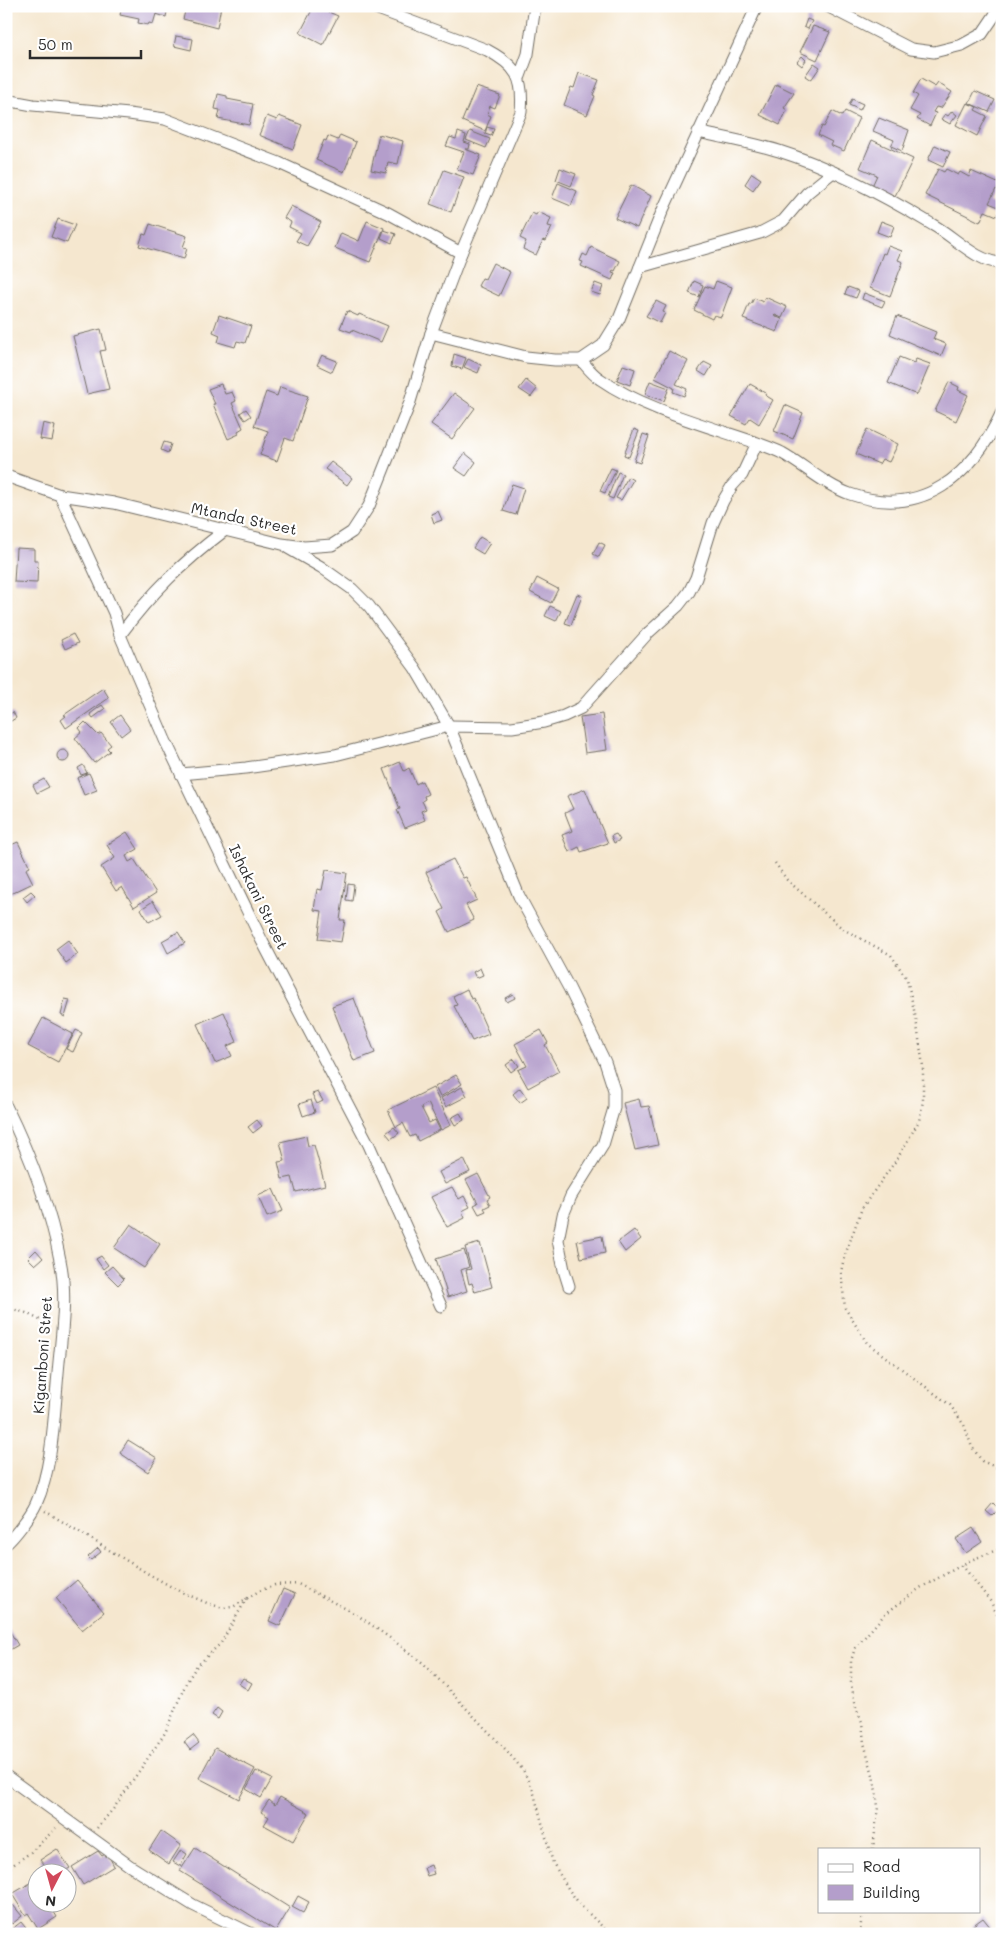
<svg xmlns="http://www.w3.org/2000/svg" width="1008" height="1940" font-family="Mali,sans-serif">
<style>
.building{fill:#b49ecb}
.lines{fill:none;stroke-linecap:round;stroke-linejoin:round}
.street-casing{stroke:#726d64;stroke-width:13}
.path{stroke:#726d64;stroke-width:2.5;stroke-dasharray:1 4;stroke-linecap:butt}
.street{stroke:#fff;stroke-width:11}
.labels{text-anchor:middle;stroke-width:4.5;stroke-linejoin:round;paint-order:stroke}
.street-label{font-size:15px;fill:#2b2b2b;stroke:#fff}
</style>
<rect width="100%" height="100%" fill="#fff"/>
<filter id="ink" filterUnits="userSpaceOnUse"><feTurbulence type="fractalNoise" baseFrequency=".02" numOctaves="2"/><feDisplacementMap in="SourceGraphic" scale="10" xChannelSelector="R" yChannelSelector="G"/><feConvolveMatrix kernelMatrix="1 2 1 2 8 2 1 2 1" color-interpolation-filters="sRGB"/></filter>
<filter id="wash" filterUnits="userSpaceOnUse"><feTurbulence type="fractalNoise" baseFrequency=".0096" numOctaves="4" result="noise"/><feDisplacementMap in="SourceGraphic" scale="20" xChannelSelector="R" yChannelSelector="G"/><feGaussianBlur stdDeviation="1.12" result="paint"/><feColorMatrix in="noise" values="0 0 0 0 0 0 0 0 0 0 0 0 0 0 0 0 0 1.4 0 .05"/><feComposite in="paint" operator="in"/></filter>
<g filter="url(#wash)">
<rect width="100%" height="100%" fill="#f5e7cf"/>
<g id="blocks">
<g class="building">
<polygon points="122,6 168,6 166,17 156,14 153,24 149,23 148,25 138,23 139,19 120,15"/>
<polygon points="192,6 221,6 217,28 183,19 186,8 192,9"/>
<polygon points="314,6 338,16 323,45 300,33"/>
<polygon points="807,19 812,21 808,29 804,27"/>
<polygon points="813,26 830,32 817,60 800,52"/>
<polygon points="176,36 193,39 191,50 174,46"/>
<polygon points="802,56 806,60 802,66 797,62"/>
<polygon points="814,63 820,67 811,80 805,76"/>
<polygon points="579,73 599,80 593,95 595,96 587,115 564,105 571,87 574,88"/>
<polygon points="921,79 935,87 938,83 952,92 941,108 936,107 933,112 936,113 930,126 917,119 920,115 910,110 918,96 913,93"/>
<polygon points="776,84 794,93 784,108 787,110 780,125 760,115"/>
<polygon points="476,87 500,95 495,108 490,106 487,114 491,116 485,131 462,121"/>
<polygon points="975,91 995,100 989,112 969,103"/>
<polygon points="218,94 227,96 227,99 253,104 249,125 218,119 220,110 215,109"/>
<polygon points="852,99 863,104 860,110 849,105"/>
<polygon points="967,103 977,107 975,110 987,116 977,136 956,125"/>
<polygon points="832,111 842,116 845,111 859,118 844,151 830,145 832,142 818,135 822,126 824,127"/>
<polygon points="952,111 957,115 950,124 941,119 945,114 948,116"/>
<polygon points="267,116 277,120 279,116 302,125 293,149 259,135"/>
<polygon points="879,118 909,130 902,151 891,146 894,140 873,131"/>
<polygon points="487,127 494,129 491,136 485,134"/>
<polygon points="470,131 490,139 486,148 466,140"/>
<polygon points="458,132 466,135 464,142 470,144 469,149 465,149 481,155 473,175 457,169 464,152 446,146 450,137 456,139"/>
<polygon points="379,134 403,141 398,164 388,162 386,173 371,170"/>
<polygon points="340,135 356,142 344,172 316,160 324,140 326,141 328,136 338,140"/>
<polygon points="872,140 913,159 895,196 872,186 877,175 860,168"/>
<polygon points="935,145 950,152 943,167 928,160"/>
<polygon points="560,168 576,174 571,186 556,180"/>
<polygon points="938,169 944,172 946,169 958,175 960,172 969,177 971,171 1002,185 1002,192 996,189 989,203 1001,208 997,216 985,211 980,222 925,195"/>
<polygon points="444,170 464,177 451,212 430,204"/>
<polygon points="752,173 761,179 753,190 745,184"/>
<polygon points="558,183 577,191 571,206 552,198"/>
<polygon points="631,185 651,196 637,228 615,218"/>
<polygon points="291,206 321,222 307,246 296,241 301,233 289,227 291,222 284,218"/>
<polygon points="538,212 551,218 548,226 552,227 546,241 543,240 536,255 523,249 526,241 520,238 532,213 536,215"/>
<polygon points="58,219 75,225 67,243 51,237"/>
<polygon points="367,221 384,228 370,262 335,248 341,233 359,241"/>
<polygon points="881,221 894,226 890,237 877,232"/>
<polygon points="150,224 187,236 183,247 187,248 184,259 139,246 143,234 146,235"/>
<polygon points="384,230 396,234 392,243 381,238"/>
<polygon points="888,246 902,251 898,260 903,262 890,296 870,288 883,253 885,254"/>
<polygon points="591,247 620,261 615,271 613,270 612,272 615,273 612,280 581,266 583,262 580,261 583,254 587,256"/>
<polygon points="493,263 510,272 499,296 478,286 482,278 485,279"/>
<polygon points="694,281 703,285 699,297 689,293"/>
<polygon points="716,281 732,287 721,317 714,315 712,319 694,310 705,286 713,289"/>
<polygon points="595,283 603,286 600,295 591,292"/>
<polygon points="848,287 859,291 856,298 845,294"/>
<polygon points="864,293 885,301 882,307 862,299"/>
<polygon points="765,297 787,307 782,318 775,315 774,316 782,319 777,332 743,319 749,304 751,304 754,298 763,302"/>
<polygon points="656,301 666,306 663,312 665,313 660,323 646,316"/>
<polygon points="347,311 358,316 359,314 388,326 381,342 352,330 351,332 340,328"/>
<polygon points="219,315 251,326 245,343 237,341 235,347 218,342 220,335 213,332"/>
<polygon points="897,316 936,332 933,339 946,344 941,356 890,334"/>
<polygon points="101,329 106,350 100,351 109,389 87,394 73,336"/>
<polygon points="669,351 688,361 676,384 687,389 684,396 673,392 674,388 655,378"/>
<polygon points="454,354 466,358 462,369 452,366"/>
<polygon points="322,355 337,361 332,372 317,365"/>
<polygon points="899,357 914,363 916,359 930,364 917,395 888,383"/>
<polygon points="468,359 481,365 478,373 464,367"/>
<polygon points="704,362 712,366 706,376 698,371"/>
<polygon points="623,365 635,369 630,385 617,380"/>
<polygon points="526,380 537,389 531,397 519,389"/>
<polygon points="650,381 669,388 664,401 645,394"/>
<polygon points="949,382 959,387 958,390 968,395 956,421 935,411"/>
<polygon points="221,384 225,394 232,392 236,401 232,403 243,428 238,431 239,434 228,439 213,404 215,404 208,389"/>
<polygon points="750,384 766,393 765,395 773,400 759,424 750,418 746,424 731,416"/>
<polygon points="280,387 308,396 293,441 285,438 277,461 260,455 268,431 254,426 266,392 277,396"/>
<polygon points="454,393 475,408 452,439 431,424"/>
<polygon points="785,405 803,413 793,439 774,431"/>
<polygon points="246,409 251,416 245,420 240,413"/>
<polygon points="43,423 55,426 52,441 40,439"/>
<polygon points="634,429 639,431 629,457 624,455"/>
<polygon points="867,429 898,444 889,462 882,459 879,464 856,454"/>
<polygon points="643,434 649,436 640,463 634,461"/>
<polygon points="164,442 171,444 168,453 161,450"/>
<polygon points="465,453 476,462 466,476 454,468"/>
<polygon points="331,462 352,478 347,485 325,469"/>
<polygon points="611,468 616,470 605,493 600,491"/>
<polygon points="618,472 623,474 613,499 608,497"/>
<polygon points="628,477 633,480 621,500 616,498"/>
<polygon points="512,484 524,488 516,515 503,511"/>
<polygon points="438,511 442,520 434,523 431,514"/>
<polygon points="480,537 490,543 483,554 473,548"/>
<polygon points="599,542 605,545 599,557 593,554"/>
<polygon points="16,548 34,549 34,560 38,560 37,583 14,582"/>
<polygon points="537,578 558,589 551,603 530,592"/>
<polygon points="577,594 582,596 571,625 565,623"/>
<polygon points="550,606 561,611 556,621 545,616"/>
<polygon points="73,634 78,643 65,649 61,640"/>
<polygon points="103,688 109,698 66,728 61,720 66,716 64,715"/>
<polygon points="102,705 105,709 93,718 90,714"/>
<polygon points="13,712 16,718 6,724 6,716"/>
<polygon points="602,714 607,750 585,753 580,717"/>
<polygon points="120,715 130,729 121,736 111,722"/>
<polygon points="85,722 98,735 101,733 111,745 107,748 110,751 94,763 75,738 82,732 79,728"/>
<circle cx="63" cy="756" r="6"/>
<polygon points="400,762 404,771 409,768 416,784 422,781 428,794 424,796 425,799 422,801 426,809 421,811 425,820 405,828 397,810 400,809 384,769"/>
<polygon points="83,765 87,773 81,775 78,768"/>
<polygon points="89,773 97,790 84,795 77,778"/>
<polygon points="44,779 49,787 37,793 33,785"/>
<polygon points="585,789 608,843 581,852 579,847 569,852 562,835 572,831 565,813 573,809 567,796"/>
<polygon points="127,832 138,849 126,856 129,862 134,859 156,893 134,907 122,887 116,891 101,867 115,858 107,845"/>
<polygon points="616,834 620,840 614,843 611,836"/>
<polygon points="6,836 11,845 18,842 30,867 26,869 33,883 6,896"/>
<polygon points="453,859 463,878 466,877 477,900 466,905 474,920 449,932 439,912 444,909 426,872"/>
<polygon points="326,870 347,873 340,920 345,920 341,942 318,939 322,911 314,910 317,889 322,890"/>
<polygon points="348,884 354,885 352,901 346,900"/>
<polygon points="31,891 35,895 27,902 23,897"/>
<polygon points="153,901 162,915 149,922 141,909"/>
<polygon points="178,932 185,943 168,953 162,941"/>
<polygon points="68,940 78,954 66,963 56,949"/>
<polygon points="480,968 483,975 476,978 473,972"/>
<polygon points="467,989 471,999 473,998 489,1034 472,1041 454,1006 457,1005 453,996"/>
<polygon points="513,994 515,998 507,1002 505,998"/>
<polygon points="354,998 375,1053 354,1061 332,1006"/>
<polygon points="65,999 70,1000 65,1017 61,1015"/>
<polygon points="224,1012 237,1042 227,1046 232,1056 215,1063 197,1024"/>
<polygon points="43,1018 73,1034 58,1062 28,1046"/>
<polygon points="76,1030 82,1033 73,1052 66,1049"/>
<polygon points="541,1030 548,1043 545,1045 559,1071 528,1088 518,1070 527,1066 515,1044"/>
<polygon points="514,1059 519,1066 511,1072 506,1065"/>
<polygon points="456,1075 462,1084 440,1097 435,1087"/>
<polygon points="462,1087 467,1096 446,1107 441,1098"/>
<polygon points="433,1088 451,1125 441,1130 428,1103 421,1107 429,1123 435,1120 440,1130 418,1141 415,1135 410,1137 403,1123 396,1127 388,1110"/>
<polygon points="520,1088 527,1098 520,1103 513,1094"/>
<polygon points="318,1092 323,1101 317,1104 312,1094"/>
<polygon points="639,1099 641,1107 649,1106 658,1145 635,1150 623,1103"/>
<polygon points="311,1100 315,1112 303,1116 299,1104"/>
<polygon points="460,1113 464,1120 455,1125 451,1118"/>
<polygon points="257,1120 262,1126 253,1133 248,1127"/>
<polygon points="394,1127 399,1133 391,1139 386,1133"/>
<polygon points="306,1136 308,1146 314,1145 325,1185 296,1192 292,1177 282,1179 278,1162 285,1161 280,1142"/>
<polygon points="464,1159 470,1172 445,1184 439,1172"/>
<polygon points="478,1174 490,1197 487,1199 490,1205 484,1208 486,1211 479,1214 474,1205 478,1203 466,1180"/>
<polygon points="452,1187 459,1199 464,1196 470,1207 462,1211 465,1218 447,1227 431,1197"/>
<polygon points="273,1189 283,1211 267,1217 258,1196"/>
<polygon points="131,1224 160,1244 144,1268 114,1248"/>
<polygon points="634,1230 641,1239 625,1252 618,1242"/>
<polygon points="602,1236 605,1253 581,1258 577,1241"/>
<polygon points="480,1243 492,1287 475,1292 472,1283 469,1284 466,1270 471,1269 465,1247"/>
<polygon points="36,1250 43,1258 35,1265 28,1258"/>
<polygon points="464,1250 469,1267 461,1270 467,1291 448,1297 436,1259"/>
<polygon points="101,1256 108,1265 103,1269 96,1259"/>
<polygon points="112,1266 124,1279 118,1285 105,1272"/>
<polygon points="128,1440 157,1458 148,1472 120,1453"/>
<polygon points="993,1503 999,1509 992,1516 986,1511"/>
<polygon points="973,1528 982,1542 966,1553 956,1539"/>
<polygon points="98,1548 101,1552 91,1560 88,1557"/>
<polygon points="77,1580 104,1612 82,1630 56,1598"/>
<polygon points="283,1589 295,1594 280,1626 269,1621"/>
<polygon points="6,1625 18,1645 6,1652"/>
<polygon points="243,1678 252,1683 248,1690 239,1684"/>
<polygon points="217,1708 222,1712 218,1719 212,1715"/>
<polygon points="193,1735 199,1743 190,1750 184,1742"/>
<polygon points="215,1748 255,1769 239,1799 199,1778"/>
<polygon points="256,1771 272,1779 261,1798 246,1789"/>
<polygon points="280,1797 309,1813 293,1841 264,1825 269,1817 261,1812 269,1800 275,1805"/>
<polygon points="161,1831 181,1845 169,1864 149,1850"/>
<polygon points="195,1848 290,1908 276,1931 180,1871"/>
<polygon points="57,1849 70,1868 63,1872 49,1872 40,1860"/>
<polygon points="181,1850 187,1854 180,1866 173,1862"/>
<polygon points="98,1851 102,1856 107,1853 114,1866 83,1885 72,1867"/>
<polygon points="431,1865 434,1874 427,1876 424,1868"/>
<polygon points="34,1881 38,1887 38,1902 48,1902 57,1917 38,1929 28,1913 25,1915 12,1894"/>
<polygon points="298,1896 309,1902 303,1913 292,1907"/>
<polygon points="13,1905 22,1916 12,1924 6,1916 6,1910"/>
<polygon points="983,1918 991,1928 985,1933 981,1928 976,1931 972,1926"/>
<polygon points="21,1922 29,1932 27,1934 12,1934 15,1932 12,1929"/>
</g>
</g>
</g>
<g filter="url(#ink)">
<use href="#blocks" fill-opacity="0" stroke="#726d64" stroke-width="1"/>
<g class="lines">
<defs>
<g id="street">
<polyline points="827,6 911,49 934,52 962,45 982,34 1001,6"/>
<polyline points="520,76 528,54 535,6"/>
<polyline points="6,100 33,105 129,114 165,119 279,163 388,213 461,253"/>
<path d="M698,132C725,138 753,143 779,151C833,168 885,196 933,225C955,237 976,262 1002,263"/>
<polyline points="640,267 760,233 783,221 807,193 833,172"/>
<polyline points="431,333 526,357 555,360 581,360 603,345 619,319 662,212 757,6"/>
<path d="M581,360C587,367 593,375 600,379C643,409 708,426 757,443C765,446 774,449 782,453C805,466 825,485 850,494C923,519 973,475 1002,412"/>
<path d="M6,476L60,495L114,503L282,544L304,547L332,545L352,532L369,506L409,405L431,333L461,253L521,112C524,78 517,66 487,50L370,6"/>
<polyline points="60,495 114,613 120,635 165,740 261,939 369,1145 441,1306"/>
<polyline points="288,548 321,567 352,589 369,606 415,668 449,726 519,896 569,988 605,1062 614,1090 614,1108 603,1145 571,1196 563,1215 558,1240 564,1270 569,1286"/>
<path d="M120,635C152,592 182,563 224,531"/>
<polyline points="181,774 246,768 335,755 449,726 512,727 544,722 564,716 581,708 648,633 678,606 689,592 696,578 713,523 723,501 732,486 742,475 757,443"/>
<path d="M6,1106C30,1155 50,1206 60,1260C68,1297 61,1336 58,1373C54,1414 53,1467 36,1504C31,1515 15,1536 6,1544"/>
<polyline points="6,1776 130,1866 193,1905 252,1934"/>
</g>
</defs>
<use href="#street" class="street-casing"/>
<g class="path">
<polyline points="775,863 787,880 843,929 891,955 907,979 916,1019 923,1066 923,1101 919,1121 897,1159 862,1208 844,1258 841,1272 845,1308 867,1343 950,1405 964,1425 972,1447 982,1461 1002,1470"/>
<polyline points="6,1307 26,1313 50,1325"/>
<polyline points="45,1511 147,1573 179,1591 207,1603 223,1608 233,1607 259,1591 275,1585 298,1584 356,1614 390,1638 423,1663 507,1751 523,1770 533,1790 553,1863 569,1890 582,1907 610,1934"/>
<polyline points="962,1565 991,1602 1002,1625"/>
<polyline points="97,1828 114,1808 165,1733 186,1683 196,1667 221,1643 247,1598"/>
<polyline points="873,1849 878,1807 877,1797 873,1775 864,1743 862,1722 856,1707 851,1684 851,1661 855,1648 885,1614 920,1588 971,1560 1002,1548"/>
<polyline points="6,1870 31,1852 56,1828"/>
<polyline points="860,1934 862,1911"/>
</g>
<use href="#street" class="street"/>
</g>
</g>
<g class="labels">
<g class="street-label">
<text transform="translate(244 519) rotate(12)" y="5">Mtanda Street</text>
<text transform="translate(258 897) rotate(64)" y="5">Ishakani Street</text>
<text transform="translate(43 1355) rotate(-86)" y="5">Kigamboni Stret</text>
</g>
</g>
<rect width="1008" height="1940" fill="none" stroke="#fff" stroke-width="25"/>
<rect x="818" y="1848" width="162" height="65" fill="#ffffff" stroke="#aaaaaa"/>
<rect x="828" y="1864" width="25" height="8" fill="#ffffff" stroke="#aaaaaa"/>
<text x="863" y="1872" font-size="15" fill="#2b2b2b">Road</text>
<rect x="828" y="1885" width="25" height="15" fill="#b49ecb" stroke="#aaaaaa"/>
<text x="863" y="1898" font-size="15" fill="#2b2b2b">Building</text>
<g transform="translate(52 1888) rotate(186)"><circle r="24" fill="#ffffff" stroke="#aaaaaa"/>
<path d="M0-4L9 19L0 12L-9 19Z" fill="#d1495b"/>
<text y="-8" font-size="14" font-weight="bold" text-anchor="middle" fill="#2b2b2b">N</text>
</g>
<path d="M30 50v8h111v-8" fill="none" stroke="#2b2b2b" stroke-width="2.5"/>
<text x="38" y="50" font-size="15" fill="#2b2b2b" stroke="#ffffff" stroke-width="4" paint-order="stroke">50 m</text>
</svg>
